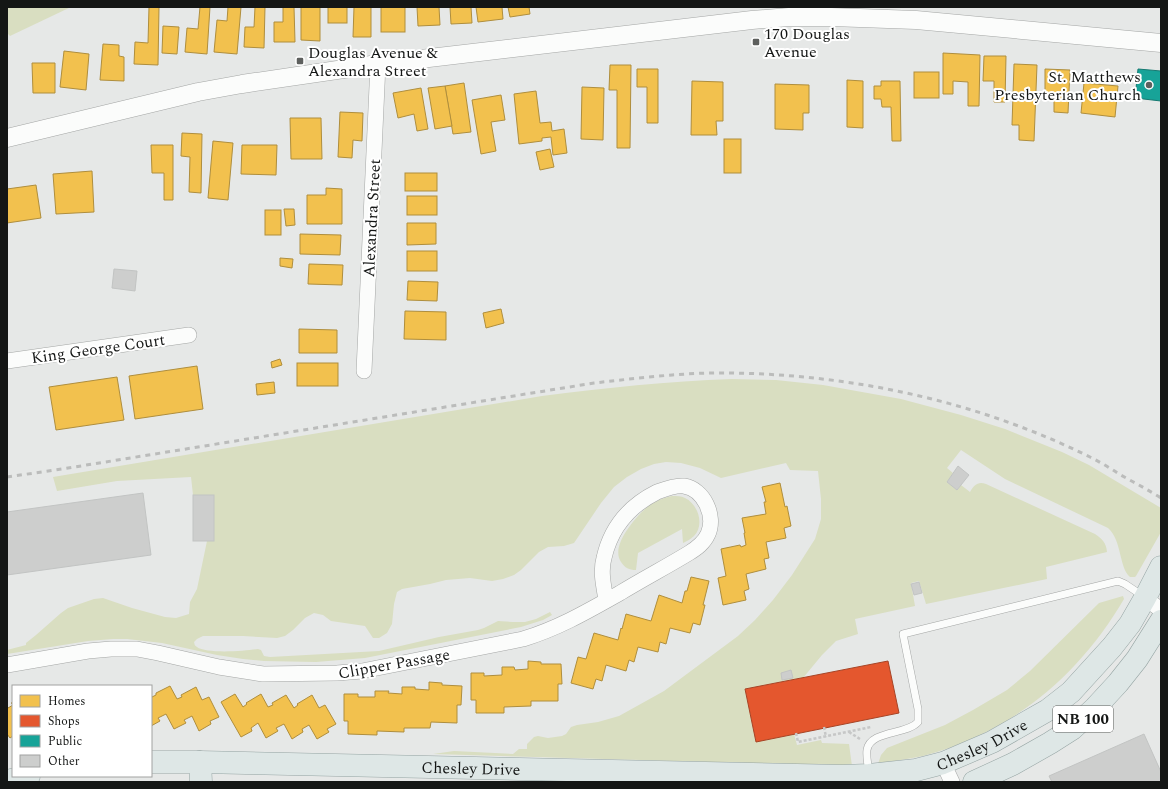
<svg xmlns="http://www.w3.org/2000/svg" width="1168" height="789" font-family="Spectral,serif">
<style>
.green{fill:#d9dec1}
.homes{fill:#f2c14e;stroke:#af8e3d}
.shops{fill:#e4572e;stroke:#a64426}
.public{fill:#17a398;stroke:#167971}
.building{fill:#cdcecd;stroke:#c2c4c3}
.lines{fill:none;stroke-linecap:round;stroke-linejoin:round}
.service-casing{stroke:#a4a6a5;stroke-width:8}
.minor-casing{stroke:#a4a6a5;stroke-width:16}
.tertiary-casing{stroke:#a4a6a5;stroke-width:19}
.primary-casing{stroke:#95a4a3;stroke-width:23}
.path{stroke:#c6c7c7;stroke-width:2.5;stroke-dasharray:3 2;stroke-linecap:butt}
.service{stroke:#fbfcfb;stroke-width:7}
.minor{stroke:#fbfcfb;stroke-width:15}
.tertiary{stroke:#fbfcfb;stroke-width:18}
.primary{stroke:#dee7e6;stroke-width:22}
.rail{stroke:#bbbcbb;stroke-width:3;stroke-dasharray:5 5;stroke-linecap:butt}
.poi-dot{fill:#5e605e;stroke:#fff;stroke-width:1.5}
.labels{text-anchor:middle;stroke-width:4;stroke-linejoin:round;paint-order:stroke}
.shield{fill:#fff;stroke:#5a5c5b;stroke-width:1}
.shield-label{font-size:15px;font-weight:bold;fill:#141615}
.poi-label{font-size:16px;fill:#141615;stroke:#fff;text-anchor:start}
.street-label{font-size:16px;fill:#141615;stroke:#fff}
</style>
<rect width="100%" height="100%" fill="#e6e8e7"/>
<g class="green">
<polygon points="7,7 71,7 10,36 7,33"/>
<path d="M732,379L776,380L823,385L901,399L961,415L1005,429L1062,452L1089,465L1161,508V532L1136,576L1135,577H1130C1119,568 1122,540 1108,528L1005,479L961,450L947,468L953,473L947,482L957,490L961,485L970,492C974,485 978,481 986,484L1095,534C1102,539 1106,542 1107,552L1046,567L1047,579L926,604L919,581L911,583L915,606L855,619L858,634L836,641L822,655L803,678L745,689L756,741L794,734L797,745L821,740L822,743L849,744L852,766L433,754L454,751L513,754L519,749H527V744L534,737L538,736L548,738L562,736L566,734L571,727L577,725L598,722L619,716L664,691L738,636L755,620L773,600L792,575L815,539L821,519V499L818,471L790,470L786,463L721,478L700,468L681,463L666,462L654,464L641,469L627,477L614,487L601,503L574,543L564,546L548,547L539,552L521,570L514,575L503,579L492,581L470,578L446,580L430,584L402,589L397,592L394,604L392,624L387,633L379,638H373L365,626L331,621L323,615L314,613L305,618L293,630L285,636L277,638L243,636H203L197,639L194,642C195,645 194,645 197,647C206,654 246,651 258,649L261,650L264,656L270,657L379,651L439,637L478,630L484,628L498,621L512,622H525L536,619L550,612L552,615L543,620L521,627L365,658L316,662L264,661L243,659L217,655L162,643L127,639H113L88,641L7,654V650L26,645V643L36,635L61,613L68,608L94,599L103,598L132,608L165,617L176,618L189,614L190,602L197,589L207,541H214V495H193L191,477L117,481L57,491L53,477L542,396C605,388 668,381 732,379Z"/>
<path d="M672,496C677,496 681,496 685,498C698,504 705,525 694,536C691,539 687,541 683,543L682,529L638,553L636,570C629,570 625,568 621,562C610,546 635,518 647,507C655,501 663,498 672,496Z"/>
<path d="M1123,596L1124,599C1079,676 1011,733 923,756C909,759 893,761 878,764L881,755L887,748L945,725L973,710L1007,690L1030,671L1099,603Z"/>
</g>
<g class="homes">
<polygon points="149,7 159,7 158,65 134,64 135,42 148,43"/>
<polygon points="200,7 210,7 207,54 185,52 187,28 198,29"/>
<polygon points="228,7 241,7 237,54 214,52 217,20 227,21"/>
<polygon points="255,7 265,7 264,48 244,47 245,27 254,27"/>
<polygon points="283,7 294,7 295,42 274,42 274,22 283,22"/>
<polygon points="301,7 320,7 320,41 301,40"/>
<rect x="328" y="7" width="19" height="16"/>
<polygon points="354,7 371,7 371,37 353,37"/>
<rect x="381" y="7" width="24" height="25"/>
<polygon points="417,7 439,7 440,25 418,26"/>
<polygon points="450,7 471,7 472,23 451,24"/>
<polygon points="476,7 502,7 503,19 478,22"/>
<polygon points="508,7 529,7 530,14 510,17"/>
<polygon points="163,26 179,27 177,54 162,53"/>
<polygon points="103,44 119,45 119,56 124,57 124,81 100,80"/>
<polygon points="64,51 89,54 86,90 60,87"/>
<polygon points="943,53 980,55 979,106 968,106 968,82 953,81 953,94 943,94"/>
<polygon points="984,56 1006,56 1005,102 994,102 994,81 983,81"/>
<polygon points="32,63 55,63 55,93 33,93"/>
<polygon points="1014,64 1037,65 1034,141 1019,140 1019,125 1012,125"/>
<polygon points="610,65 631,65 630,148 617,148 617,90 609,90"/>
<polygon points="637,69 658,69 658,123 647,123 647,87 637,87"/>
<polygon points="1045,69 1070,70 1068,113 1054,112 1054,94 1045,94"/>
<rect x="914" y="72" width="25" height="26"/>
<polygon points="847,80 863,81 863,128 847,127"/>
<polygon points="692,81 723,82 723,121 716,121 717,135 691,135"/>
<polygon points="881,81 900,81 901,141 892,141 891,107 882,107 881,99 874,99 874,86 881,86"/>
<polygon points="464,83 471,132 453,134 445,86"/>
<polygon points="1084,83 1118,86 1115,117 1081,113"/>
<polygon points="775,84 809,85 809,113 803,113 803,130 775,129"/>
<polygon points="445,86 452,126 435,129 428,88"/>
<polygon points="582,87 604,88 603,140 581,139"/>
<polygon points="421,88 428,129 417,131 414,114 398,118 393,93"/>
<polygon points="536,91 540,123 551,122 552,131 564,129 567,153 553,155 551,137 542,138 542,141 519,144 514,94"/>
<polygon points="501,95 505,120 491,122 496,151 481,154 472,100"/>
<polygon points="340,112 363,113 362,141 353,140 352,158 338,157"/>
<polygon points="290,118 321,118 322,159 291,159"/>
<polygon points="182,133 202,134 201,193 189,192 190,157 181,156"/>
<rect x="724" y="139" width="17" height="34"/>
<polygon points="213,141 233,143 228,200 208,198"/>
<polygon points="151,145 173,145 173,200 164,200 164,173 152,173"/>
<polygon points="242,145 277,145 276,175 241,174"/>
<polygon points="550,149 554,167 540,170 536,152"/>
<polygon points="92,171 94,212 56,214 53,174"/>
<rect x="405" y="173" width="32" height="18"/>
<polygon points="36,185 41,218 7,223 7,189"/>
<polygon points="326,188 342,189 342,224 307,224 307,195 326,195"/>
<rect x="407" y="196" width="30" height="19"/>
<polygon points="284,209 294,209 295,225 286,226"/>
<rect x="265" y="210" width="16" height="25"/>
<polygon points="407,223 436,223 436,244 407,245"/>
<polygon points="300,234 341,235 340,255 300,254"/>
<rect x="407" y="251" width="30" height="20"/>
<polygon points="280,258 293,259 292,268 280,266"/>
<polygon points="309,264 343,265 342,285 308,284"/>
<polygon points="408,281 438,282 437,301 407,300"/>
<polygon points="501,309 504,323 486,328 483,313"/>
<polygon points="405,311 446,312 446,340 404,339"/>
<polygon points="299,329 337,330 337,353 299,353"/>
<polygon points="280,359 282,365 272,368 271,362"/>
<rect x="297" y="363" width="41" height="23"/>
<polygon points="197,366 203,409 135,419 129,376"/>
<polygon points="117,377 124,420 56,430 49,387"/>
<polygon points="274,382 275,393 257,395 256,384"/>
<polygon points="780,483 785,507 787,506 791,526 784,528 786,538 766,542 769,558 764,559 766,569 746,574 749,589 744,591 746,600 723,605 718,578 726,576 721,549 740,545 741,547 746,545 744,533 745,533 742,518 766,514 764,502 766,502 762,487"/>
<polygon points="691,577 709,581 703,605 705,605 700,625 693,623 690,633 670,628 666,644 660,642 658,652 638,647 634,662 629,660 626,671 606,665 602,681 596,679 593,689 571,683 578,657 586,659 594,633 618,640 621,628 622,629 626,614 651,621 659,595 682,603 685,591 687,591"/>
<polygon points="528,661 541,662 541,664 561,664 562,684 558,684 558,701 531,701 531,706 504,707 504,713 476,713 476,700 471,700 471,673 484,673 484,676 502,675 502,667 514,667 515,670 528,669"/>
<polygon points="429,682 442,683 442,685 462,686 461,705 457,705 457,723 431,722 430,728 404,728 404,732 377,731 377,735 348,734 348,721 344,721 344,694 358,694 358,697 375,697 375,691 389,691 388,693 402,694 402,687 415,687 415,689 429,690"/>
<polygon points="170,686 177,699 182,697 181,695 196,687 202,700 209,697 219,717 210,721 211,724 199,731 192,716 184,720 186,723 174,729 166,714 158,718 160,721 151,726 151,696 152,697 156,695 156,693"/>
<polygon points="235,694 243,707 247,704 246,703 261,694 268,707 273,705 272,703 286,695 294,708 298,705 297,704 312,695 319,708 325,705 336,724 327,729 329,732 317,739 309,725 302,729 303,732 292,739 284,724 276,728 278,731 266,738 258,723 251,728 252,731 241,737 221,702"/>
<polygon points="13,702 13,736 10,738 7,734 7,706 8,708 13,705 11,703"/>
</g>
<polygon class="shops" points="888,661 899,713 756,742 745,689"/>
<polygon class="public" points="1138,69 1161,71 1161,101 1135,98"/>
<g class="building">
<polygon points="114,269 137,271 135,291 112,288"/>
<polygon points="958,466 969,475 957,490 947,482"/>
<polygon points="143,493 151,555 7,575 7,512"/>
<rect x="193" y="495" width="21" height="46"/>
<polygon points="919,582 922,593 914,595 911,584"/>
<polygon points="791,670 793,678 782,680 781,673"/>
<polygon points="1144,734 1161,772 1161,782 1052,782 1049,776"/>
</g>
<g class="lines">
<defs>
<path id="service" d="M869,772C868,765 866,756 867,750C870,730 907,735 918,722V709L903,634L1118,581L1125,584L1143,596"/>
<g id="minor">
<polyline points="7,361 189,335"/>
<polyline points="364,371 378,64"/>
<polyline points="1145,598 1161,610"/>
<path d="M7,665L88,651L111,649H137L158,653L219,667L263,674L337,673L362,671L523,639C559,628 588,611 620,593C643,579 666,567 689,553C697,548 704,543 708,534C716,516 704,489 684,486C675,485 665,489 657,492C629,506 611,527 604,558C600,572 604,587 606,600"/>
<polyline points="943,763 952,782"/>
</g>
<polyline id="tertiary" points="7,138 198,92 242,84 378,64 752,20 789,17 831,17 916,20 1161,43"/>
<g id="primary">
<path id="s1" d="M151,762H200L842,776L869,775L916,770L943,763L992,742L1048,710L1071,692L1112,647L1130,624L1145,598L1161,567"/>
<polyline points="200,762 201,782"/>
<polyline points="7,781 29,776"/>
<polyline points="974,782 1013,764 1050,743 1072,729 1094,709 1118,683 1137,659 1161,621"/>
</g>
</defs>
<use href="#service" class="service-casing"/>
<use href="#minor" class="minor-casing"/>
<use href="#tertiary" class="tertiary-casing"/>
<use href="#primary" class="primary-casing"/>
<g class="path">
<polyline points="824,727 826,737"/>
<polyline points="849,732 860,739"/>
<polyline points="796,733 798,742 871,727"/>
</g>
<use href="#service" class="service"/>
<use href="#minor" class="minor"/>
<use href="#tertiary" class="tertiary"/>
<use href="#primary" class="primary"/>
<path class="rail" d="M7,477L62,469L594,383C639,378 686,372 732,373C856,375 979,402 1090,457C1100,462 1110,468 1119,474C1133,482 1147,489 1161,498"/>
</g>
<g class="poi-dot">
<rect x="752" y="38" width="8" height="8" rx="2"/>
<rect x="296" y="57" width="8" height="8" rx="2"/>
<circle cx="1149" cy="85" r="4"/>
</g>
<g class="labels">
<rect class="shield" x="1053" y="706" width="60" height="26" rx="3"/>
<g class="shield-label">
<text x="1083" y="724">NB 100</text>
</g>
<g class="poi-label">
<text x="764" y="39">170 Douglas<tspan x="764" dy="18">Avenue</tspan></text>
<text x="308" y="58">Douglas Avenue &amp;<tspan x="308" dy="18">Alexandra Street</tspan></text>
<text x="1141" y="82" text-anchor="end">St. Matthews<tspan x="1141" dy="18">Presbyterian Church</tspan></text>
</g>
<g class="street-label">
<text transform="translate(371 218) rotate(-87)" y="6">Alexandra Street</text>
<text transform="translate(98 348) rotate(-8)" y="6">King George Court</text>
<text transform="translate(394 663) rotate(-10)" y="6">Clipper Passage</text>
<text dy="6" stroke="none"><textPath href="#s1" startOffset="836">Chesley Drive</textPath></text>
<text dy="6" stroke="none"><textPath href="#s1" startOffset="320">Chesley Drive</textPath></text>
</g>
</g>
<rect width="1168" height="789" fill="none" stroke="#141615" stroke-width="16"/>
<rect x="12" y="685" width="140" height="92" fill="#ffffff" stroke="#a1a2a1"/>
<rect x="20" y="695" width="20" height="12" fill="#f2c14e" stroke="#a1a2a1"/>
<text x="48" y="705" font-size="12" fill="#141615">Homes</text>
<rect x="20" y="715" width="20" height="12" fill="#e4572e" stroke="#a1a2a1"/>
<text x="48" y="725" font-size="12" fill="#141615">Shops</text>
<rect x="20" y="735" width="20" height="12" fill="#17a398" stroke="#a1a2a1"/>
<text x="48" y="745" font-size="12" fill="#141615">Public</text>
<rect x="20" y="755" width="20" height="12" fill="#cdcecd" stroke="#a1a2a1"/>
<text x="48" y="765" font-size="12" fill="#141615">Other</text>
</svg>
